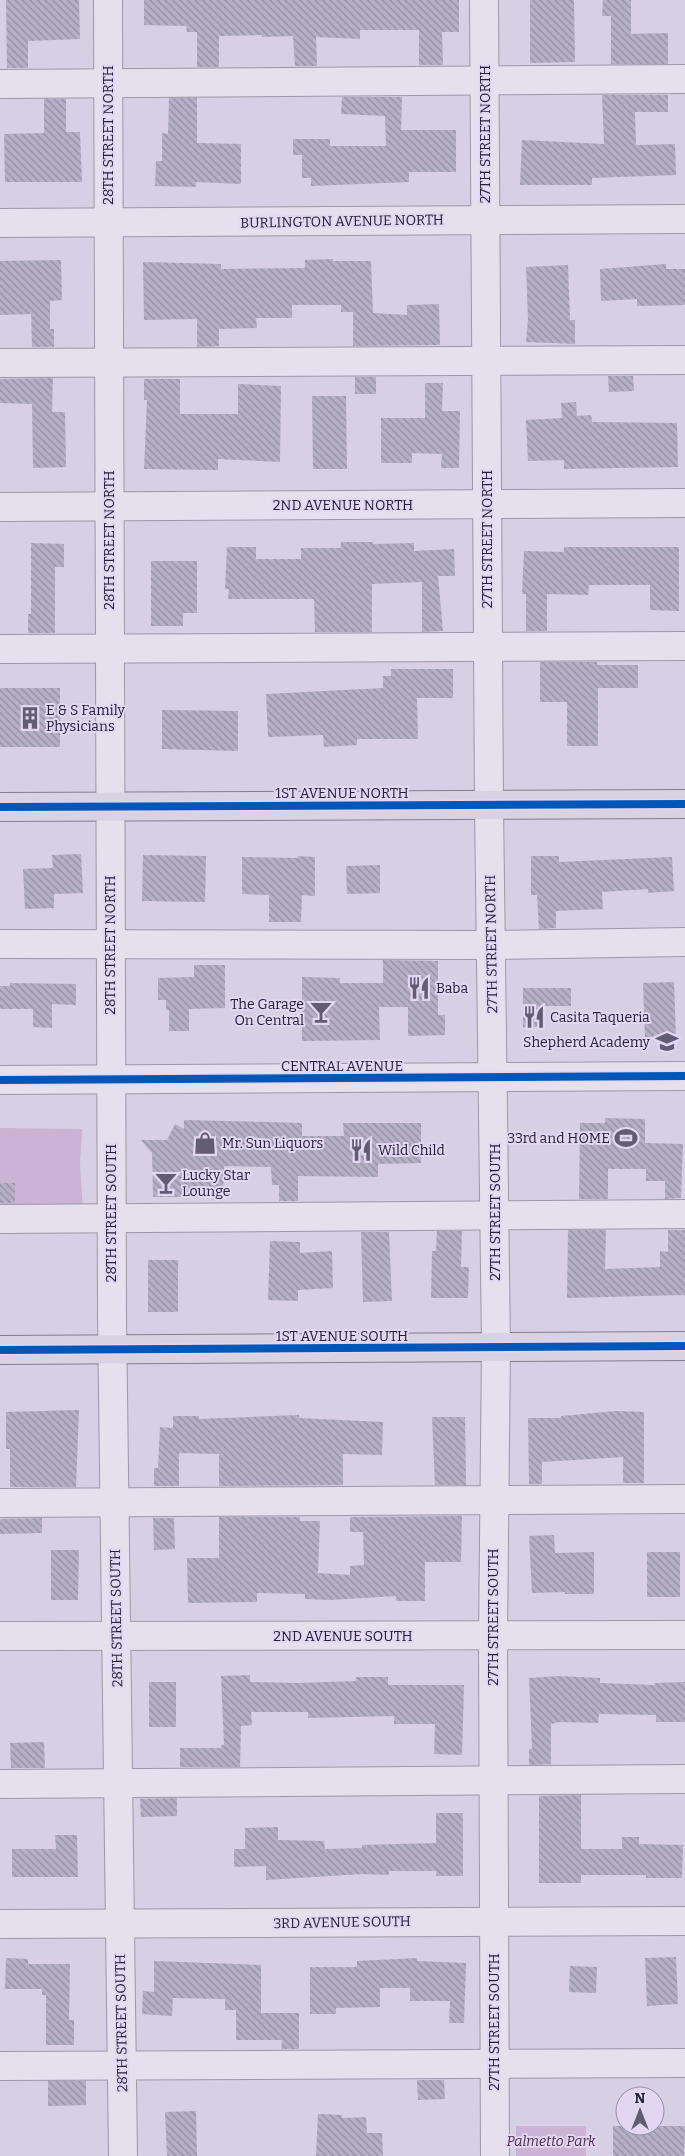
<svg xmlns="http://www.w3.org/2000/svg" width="685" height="2156" font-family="Bitter,serif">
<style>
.park{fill:#cab3d4}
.building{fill:url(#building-back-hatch)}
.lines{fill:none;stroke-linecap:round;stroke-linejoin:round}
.minor-casing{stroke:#9d98a8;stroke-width:30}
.major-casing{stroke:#837f8e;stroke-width:30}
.minor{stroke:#e5e0ec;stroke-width:28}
.major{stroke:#d9d2e3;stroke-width:28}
.cycleway-casing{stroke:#e2d6f3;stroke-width:11}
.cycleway{stroke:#0057b8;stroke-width:8}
.labels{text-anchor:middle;stroke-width:4;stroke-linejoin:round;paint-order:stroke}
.street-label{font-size:14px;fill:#242037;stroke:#e2d6f3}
.poi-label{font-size:14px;fill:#242037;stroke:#e2d6f3;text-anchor:start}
.park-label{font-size:14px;font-style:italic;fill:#4f2952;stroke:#e2d6f3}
</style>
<defs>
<pattern id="building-back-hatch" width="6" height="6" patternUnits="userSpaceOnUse" patternTransform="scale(1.25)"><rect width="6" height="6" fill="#b5b0c6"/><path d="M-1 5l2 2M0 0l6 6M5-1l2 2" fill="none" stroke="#938fa2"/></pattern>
</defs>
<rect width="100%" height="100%" fill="#d7cfe3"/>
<g class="park">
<polygon points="0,1128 82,1129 80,1164 83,1212 0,1212"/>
<rect x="516" y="2126" width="70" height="30"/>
</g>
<g class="building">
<polygon points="6,0 79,0 80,39 28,41 28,68 7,68"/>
<polygon points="144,0 459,0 459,32 442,32 443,65 419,65 419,30 360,30 360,39 316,37 317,66 295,66 293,36 262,37 262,35 219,36 219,67 197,67 197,32 187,32 186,26 144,25"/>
<polygon points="530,0 574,0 575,62 530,63"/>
<polygon points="603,0 631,0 631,34 668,33 668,64 611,64 611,16 602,16"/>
<polygon points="602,95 668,95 668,112 635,112 636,145 675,144 676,175 592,178 592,185 520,185 522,140 604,144"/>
<polygon points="342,97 402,97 401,130 456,130 456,172 409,172 409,182 311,186 311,178 302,178 302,155 293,155 293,139 330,139 330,146 386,146 385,116 341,114"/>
<polygon points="169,98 197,98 197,143 241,144 241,184 196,182 196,187 155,186 156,161 162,161 162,133 168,134"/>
<polygon points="44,99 66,99 66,132 80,132 82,182 5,182 4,134 44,133"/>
<polygon points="333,259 333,261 371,261 373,313 407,315 407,305 439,304 440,345 353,346 353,312 341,312 341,305 292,305 292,318 256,318 257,328 219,329 219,346 197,347 197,319 144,320 143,262 221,264 221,269 305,268 305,260"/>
<polygon points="61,260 62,300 50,301 50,329 54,329 54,347 32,347 31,314 0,315 0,261"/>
<polygon points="666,264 666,269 685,269 685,305 637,306 637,299 601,301 600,269"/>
<polygon points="568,265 570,320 575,320 575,344 526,342 528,319 526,267"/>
<polygon points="608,376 633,376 634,391 609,392"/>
<rect x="355" y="377" width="21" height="17"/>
<polygon points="53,378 52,412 65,412 66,467 33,468 32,404 0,403 0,379"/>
<polygon points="144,379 180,379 180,414 238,414 238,384 281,386 280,462 218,459 218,470 144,469 147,400 144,400"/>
<polygon points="425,383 443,383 442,411 460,411 459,468 441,468 442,454 412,453 412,463 381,463 381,418 425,418"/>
<polygon points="312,396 346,396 347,469 313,469"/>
<polygon points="576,402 577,416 591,415 592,422 677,423 678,467 564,469 564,460 528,461 526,420 562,418 561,403"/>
<polygon points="341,542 373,542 373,544 414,543 414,551 454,549 455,576 438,576 443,631 422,632 422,582 372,584 372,632 315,632 314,599 228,599 229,589 225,589 227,547 256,547 256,559 301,559 301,548 341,548"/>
<polygon points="31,543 64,544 64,567 55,567 55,633 28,633 28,614 31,614"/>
<polygon points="564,547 679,547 679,611 650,610 650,585 589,585 588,595 547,594 547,631 526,631 526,594 522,594 524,551 564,552"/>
<polygon points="151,561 197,561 197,613 183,613 183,626 151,626"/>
<polygon points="540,662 597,662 597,665 638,665 638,688 598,688 598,746 567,746 567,702 540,702"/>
<polygon points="391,669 453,669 453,698 417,698 418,739 357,739 357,745 324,747 323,735 268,737 266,694 383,688 383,676 391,676"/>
<rect x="0" y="688" width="60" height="59"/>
<polygon points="162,710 238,711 238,751 162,749"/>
<polygon points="81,854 83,893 54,894 54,908 25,909 23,869 53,868 52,855"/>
<polygon points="143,855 206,856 205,902 142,901"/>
<polygon points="298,856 315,857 315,896 302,895 301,922 269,922 269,895 242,894 242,857 298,858"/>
<polygon points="531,856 559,856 559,862 672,857 674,891 648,893 648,889 602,892 603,909 556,911 556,928 539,929 537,895 531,895"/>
<polygon points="380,865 380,893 347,894 346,866"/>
<polygon points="383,960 438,961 438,1015 445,1015 445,1035 408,1036 408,1007 379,1007 380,1040 302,1041 302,977 340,978 340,983 383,983"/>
<polygon points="194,965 225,965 225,1008 189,1009 189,1031 169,1031 169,1010 166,1010 166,1000 158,1000 158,978 194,977"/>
<polygon points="674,982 676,1037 645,1038 643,983"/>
<polygon points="10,983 76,984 76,1005 52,1004 52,1028 33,1027 33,1009 0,1009 0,986 10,986"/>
<polygon points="523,988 571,988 571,1006 544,1006 544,1027 523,1027"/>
<polygon points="605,1118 645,1119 645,1143 683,1144 681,1198 665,1199 665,1181 646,1181 646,1169 608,1169 608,1199 579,1199 580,1123 605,1123"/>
<polygon points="184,1120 302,1123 302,1136 344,1136 343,1123 421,1123 421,1163 378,1164 378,1177 298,1176 298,1201 279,1201 279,1185 272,1185 271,1167 224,1166 223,1197 153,1197 152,1153 141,1140 167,1140 175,1124 184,1129"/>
<rect x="0" y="1183" width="15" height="20"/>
<polygon points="568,1230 606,1230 605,1269 660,1267 660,1251 668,1252 668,1230 685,1230 685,1295 567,1298"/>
<polygon points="437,1231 462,1231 461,1267 469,1267 468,1298 431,1298 432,1251 436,1251"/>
<polygon points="361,1232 389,1232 392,1301 363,1302"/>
<polygon points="270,1241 300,1242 300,1253 332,1251 333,1288 298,1290 298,1301 268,1300"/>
<rect x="148" y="1260" width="30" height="52"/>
<polygon points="79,1410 76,1487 10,1487 10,1449 6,1449 6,1412"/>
<polygon points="616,1411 644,1412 644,1483 623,1483 623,1457 542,1462 542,1484 529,1484 528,1418 561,1418 561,1416"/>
<polygon points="299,1415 299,1418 383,1422 382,1455 343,1454 343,1485 219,1486 219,1454 179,1453 179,1486 154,1486 154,1468 158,1468 160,1427 173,1428 173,1416 199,1416 199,1419"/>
<polygon points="432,1417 465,1417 466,1485 435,1485"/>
<polygon points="462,1516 461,1562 425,1562 425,1601 396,1601 396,1596 330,1600 305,1599 305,1594 257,1593 257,1602 188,1603 187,1558 219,1558 219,1517 300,1517 300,1521 320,1521 318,1573 350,1575 350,1566 364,1565 363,1532 350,1532 350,1517"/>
<polygon points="42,1518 42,1533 0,1534 0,1519"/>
<polygon points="153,1518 174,1518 175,1549 154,1550"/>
<polygon points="554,1535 555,1553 594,1552 594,1594 565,1594 565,1592 532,1593 529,1536"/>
<polygon points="51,1550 79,1550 78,1600 51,1600"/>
<rect x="647" y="1552" width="33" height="45"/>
<polygon points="250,1675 250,1682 298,1683 356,1681 356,1677 388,1677 388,1685 464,1685 462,1755 434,1754 435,1724 394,1724 394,1716 308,1718 308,1712 251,1712 252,1725 241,1726 240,1767 180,1767 180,1748 221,1748 221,1745 224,1745 221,1676"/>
<polygon points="558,1676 600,1678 600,1683 655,1685 655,1683 685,1682 685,1722 656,1722 656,1715 599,1714 598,1723 560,1722 551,1724 551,1764 529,1765 529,1749 532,1749 529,1678"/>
<rect x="149" y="1682" width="27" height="45"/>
<polygon points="44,1742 45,1768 11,1768 10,1743"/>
<polygon points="581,1795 581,1849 622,1849 622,1837 639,1837 639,1844 683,1845 682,1878 646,1878 646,1875 581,1875 581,1883 539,1883 539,1796"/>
<polygon points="177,1798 177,1816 141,1817 140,1799"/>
<polygon points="436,1813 463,1813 463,1876 436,1876 436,1871 389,1871 389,1875 362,1874 266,1880 266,1866 234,1867 234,1849 245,1849 245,1828 278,1827 278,1840 324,1841 325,1849 362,1848 362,1845 436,1843"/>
<polygon points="55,1835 77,1835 78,1877 12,1877 12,1849 56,1849"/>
<polygon points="676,1957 678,2004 647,2006 645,1958"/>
<polygon points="6,1958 28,1959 28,1964 70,1964 69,2020 74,2020 74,2045 46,2045 46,1995 42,1995 42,1989 5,1989"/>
<polygon points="417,1958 417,1961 466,1963 464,2023 449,2023 450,2001 410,2001 410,1988 380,1988 380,2007 336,2008 336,2014 310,2014 310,1967 357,1967 357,1961"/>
<polygon points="154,1961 261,1965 261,2013 299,2013 299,2049 281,2049 282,2040 236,2040 236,2010 225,2010 225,1999 173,1998 172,2016 142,2014 143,1991 154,1992"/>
<polygon points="570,1966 597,1967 596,1993 569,1992"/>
<polygon points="417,2080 444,2080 445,2099 418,2100"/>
<polygon points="48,2081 86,2081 86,2105 48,2106"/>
<polygon points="196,2111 197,2156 167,2156 165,2112"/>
<polygon points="318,2114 342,2115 342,2118 366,2117 367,2133 382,2133 383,2156 316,2156"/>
<polygon points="613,2126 685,2126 684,2156 613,2156"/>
</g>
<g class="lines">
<defs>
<g id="minor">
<polyline points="108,0 112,1317 123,2156"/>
<polyline points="484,0 489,805 496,1347 493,1637 495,2156"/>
<polyline points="0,84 685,79"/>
<polyline points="0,223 685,219"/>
<polyline points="0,363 685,360"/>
<polyline points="0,507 685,503"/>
<polyline points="0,649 685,646"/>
<polyline points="0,944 491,945 685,942"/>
<polyline points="0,1080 685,1076"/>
<polyline points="0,1219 685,1214"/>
<polyline points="0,1503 685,1499"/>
<polyline points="0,1636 685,1635"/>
<polyline points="0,1784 685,1779"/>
<polyline points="0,1924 685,1921"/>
<polyline points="0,2066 685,2063"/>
</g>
<g id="major">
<polyline points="0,807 685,804"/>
<polyline points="0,1350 685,1346"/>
</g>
</defs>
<use href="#minor" class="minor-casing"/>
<use href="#major" class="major-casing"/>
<use href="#minor" class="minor"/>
<use href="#major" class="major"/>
<defs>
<g id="cycleway">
<polyline points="0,807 685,804"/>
<polyline points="0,1080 685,1076"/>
<polyline points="0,1350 685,1346"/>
</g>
</defs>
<use href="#cycleway" class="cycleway-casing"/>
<use href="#cycleway" class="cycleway"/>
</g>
<defs>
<symbol id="building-bare" viewBox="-9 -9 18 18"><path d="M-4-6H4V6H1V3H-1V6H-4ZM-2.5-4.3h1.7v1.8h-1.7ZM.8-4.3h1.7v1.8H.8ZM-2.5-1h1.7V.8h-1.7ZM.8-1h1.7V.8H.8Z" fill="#635d73" stroke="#e2d6f3" stroke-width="2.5" paint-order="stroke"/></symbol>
<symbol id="restaurant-bare" viewBox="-9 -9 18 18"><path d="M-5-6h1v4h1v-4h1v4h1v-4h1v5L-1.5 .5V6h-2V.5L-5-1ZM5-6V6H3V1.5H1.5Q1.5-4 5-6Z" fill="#635d73" stroke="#e2d6f3" stroke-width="2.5" paint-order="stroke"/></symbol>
<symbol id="bar-bare" viewBox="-9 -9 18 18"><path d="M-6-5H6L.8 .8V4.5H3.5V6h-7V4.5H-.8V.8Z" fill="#635d73" stroke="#e2d6f3" stroke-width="2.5" paint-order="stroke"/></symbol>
<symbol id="school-bare" viewBox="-9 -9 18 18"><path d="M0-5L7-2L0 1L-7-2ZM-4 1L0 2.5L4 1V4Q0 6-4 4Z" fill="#635d73" stroke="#e2d6f3" stroke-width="2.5" paint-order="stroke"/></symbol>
<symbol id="stadium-bare" viewBox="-9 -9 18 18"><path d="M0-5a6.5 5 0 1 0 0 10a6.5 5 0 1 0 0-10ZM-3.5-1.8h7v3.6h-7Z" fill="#635d73" stroke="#e2d6f3" stroke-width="2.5" paint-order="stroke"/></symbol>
<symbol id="shop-bare" viewBox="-9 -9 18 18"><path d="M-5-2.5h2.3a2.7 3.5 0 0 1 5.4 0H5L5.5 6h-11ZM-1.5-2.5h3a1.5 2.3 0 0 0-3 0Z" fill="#635d73" stroke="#e2d6f3" stroke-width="2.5" paint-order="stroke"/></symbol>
</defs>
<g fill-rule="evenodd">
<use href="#building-bare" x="14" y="702" width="32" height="32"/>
<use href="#restaurant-bare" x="403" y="972" width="32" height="32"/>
<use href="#bar-bare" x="305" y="996" width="32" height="32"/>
<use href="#restaurant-bare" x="518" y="1001" width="32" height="32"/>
<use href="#school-bare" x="651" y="1026" width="32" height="32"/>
<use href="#stadium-bare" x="610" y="1122" width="32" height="32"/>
<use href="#shop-bare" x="189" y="1127" width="32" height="32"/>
<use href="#restaurant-bare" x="345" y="1134" width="32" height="32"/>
<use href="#bar-bare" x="150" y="1167" width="32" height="32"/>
</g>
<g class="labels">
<g class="street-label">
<text transform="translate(485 134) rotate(-90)" y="5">27TH STREET NORTH</text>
<text transform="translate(108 135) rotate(-90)" y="5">28TH STREET NORTH</text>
<text transform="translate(342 221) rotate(-1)" y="5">BURLINGTON AVENUE NORTH</text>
<text x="343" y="510">2ND AVENUE NORTH</text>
<text transform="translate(487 539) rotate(-90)" y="5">27TH STREET NORTH</text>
<text transform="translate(109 540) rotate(-90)" y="5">28TH STREET NORTH</text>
<text x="342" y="798">1ST AVENUE NORTH</text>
<text transform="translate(491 944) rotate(-91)" y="5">27TH STREET NORTH</text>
<text transform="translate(110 945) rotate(-90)" y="5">28TH STREET NORTH</text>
<text x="342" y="1071">CENTRAL AVENUE</text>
<text transform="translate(495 1212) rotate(-90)" y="5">27TH STREET SOUTH</text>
<text transform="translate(111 1213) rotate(-90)" y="5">28TH STREET SOUTH</text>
<text x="342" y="1341">1ST AVENUE SOUTH</text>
<text transform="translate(493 1617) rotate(-90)" y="5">27TH STREET SOUTH</text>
<text transform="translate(116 1618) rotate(-91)" y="5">28TH STREET SOUTH</text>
<text x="343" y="1641">2ND AVENUE SOUTH</text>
<text transform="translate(342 1922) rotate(-1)" y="5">3RD AVENUE SOUTH</text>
<text transform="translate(494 2022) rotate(-90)" y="5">27TH STREET SOUTH</text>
<text transform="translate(121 2023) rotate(-91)" y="5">28TH STREET SOUTH</text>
</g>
<g class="poi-label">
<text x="46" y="715">E &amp; S Family<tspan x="46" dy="16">Physicians</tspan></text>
<text x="436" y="993">Baba</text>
<text x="304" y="1009" text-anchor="end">The Garage<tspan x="304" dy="16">On Central</tspan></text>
<text x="550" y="1022">Casita Taqueria</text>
<text x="650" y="1047" text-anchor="end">Shepherd Academy</text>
<text x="610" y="1143" text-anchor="end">33rd and HOME</text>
<text x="222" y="1148">Mr. Sun Liquors</text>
<text x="378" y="1155">Wild Child</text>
<text x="182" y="1180">Lucky Star<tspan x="182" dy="16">Lounge</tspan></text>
</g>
<g class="park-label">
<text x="551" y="2146">Palmetto Park</text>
</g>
</g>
<g transform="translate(640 2111)"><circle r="24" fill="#e2d6f3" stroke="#968da8"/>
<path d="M0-4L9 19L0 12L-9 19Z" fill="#635d73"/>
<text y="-8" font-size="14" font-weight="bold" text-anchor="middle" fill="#242037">N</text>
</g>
</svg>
